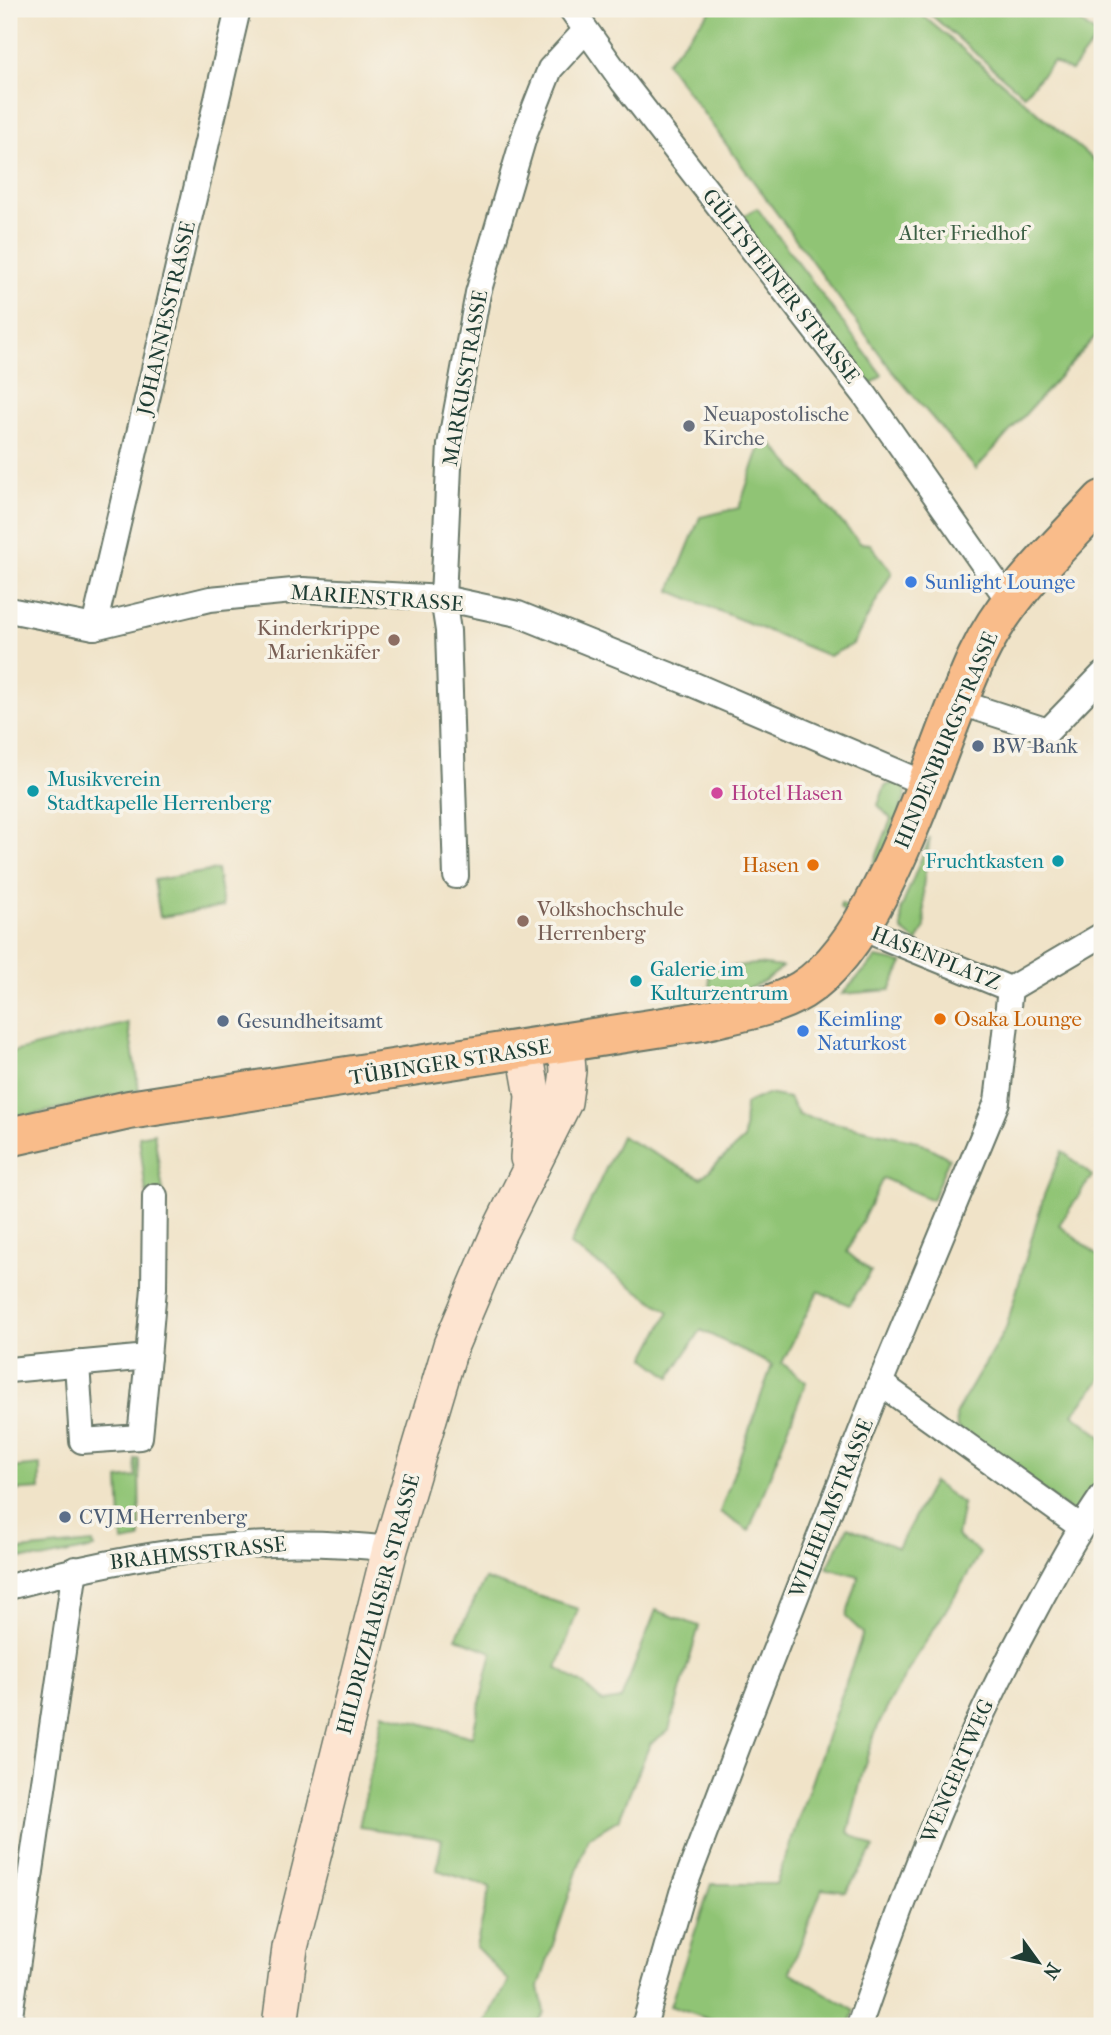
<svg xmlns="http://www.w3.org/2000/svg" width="1111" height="2035" font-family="'IM FELL French Canon',serif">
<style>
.green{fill:#90c475;stroke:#588054;stroke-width:2}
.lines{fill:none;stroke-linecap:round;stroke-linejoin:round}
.minor-casing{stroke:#687768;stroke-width:28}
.secondary-casing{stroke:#687768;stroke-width:38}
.primary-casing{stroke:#687768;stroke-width:42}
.minor{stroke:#fff;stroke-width:24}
.secondary{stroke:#fde4d0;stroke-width:35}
.primary{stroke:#f9bc8a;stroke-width:38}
.worship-dot{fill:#6b7280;stroke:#f7f3e8;stroke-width:2.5}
.shop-dot{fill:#3f7fe0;stroke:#f7f3e8;stroke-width:2.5}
.education-dot{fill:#8d6e63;stroke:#f7f3e8;stroke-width:2.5}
.service-dot{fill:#5c6f8a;stroke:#f7f3e8;stroke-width:2.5}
.culture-dot{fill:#0f9aa8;stroke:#f7f3e8;stroke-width:2.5}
.hotel-dot{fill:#d1479c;stroke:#f7f3e8;stroke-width:2.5}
.food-dot{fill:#e8710a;stroke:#f7f3e8;stroke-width:2.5}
.labels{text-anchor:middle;stroke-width:7;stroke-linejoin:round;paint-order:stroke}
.park-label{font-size:21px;fill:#3b5f44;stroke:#f7f3e8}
.street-label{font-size:21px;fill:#1f3d34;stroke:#f7f3e8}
.worship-label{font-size:21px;fill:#5b616d;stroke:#f7f3e8;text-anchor:start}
.shop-label{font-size:21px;fill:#366cbe;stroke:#f7f3e8;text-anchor:start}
.education-label{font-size:21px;fill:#785e54;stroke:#f7f3e8;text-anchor:end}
.service-label{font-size:21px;fill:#4e5e75;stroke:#f7f3e8;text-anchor:start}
.culture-label{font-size:21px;fill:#0d838f;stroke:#f7f3e8;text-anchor:start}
.hotel-label{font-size:21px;fill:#b23c85;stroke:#f7f3e8;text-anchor:start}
.food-label{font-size:21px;fill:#c56008;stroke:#f7f3e8;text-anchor:end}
</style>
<rect width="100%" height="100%" fill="#f7f3e8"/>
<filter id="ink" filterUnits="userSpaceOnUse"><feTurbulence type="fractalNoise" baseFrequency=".0143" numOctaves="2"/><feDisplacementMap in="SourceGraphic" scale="14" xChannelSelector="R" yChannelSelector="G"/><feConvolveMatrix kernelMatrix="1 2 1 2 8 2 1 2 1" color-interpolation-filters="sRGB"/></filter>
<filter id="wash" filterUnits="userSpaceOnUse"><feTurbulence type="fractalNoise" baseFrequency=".00686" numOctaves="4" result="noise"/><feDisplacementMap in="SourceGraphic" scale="28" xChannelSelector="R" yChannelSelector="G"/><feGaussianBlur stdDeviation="1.57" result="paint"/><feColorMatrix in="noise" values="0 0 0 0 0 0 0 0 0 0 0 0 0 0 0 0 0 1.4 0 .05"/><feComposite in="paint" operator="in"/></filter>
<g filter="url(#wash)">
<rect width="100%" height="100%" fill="#f0e3c8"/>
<g class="green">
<polygon points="712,9 915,9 1102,167 1102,329 976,469 893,372 666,62"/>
<polygon points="924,9 1064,9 1098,36 1071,71 1053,62 1024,95"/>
<polygon points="757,208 882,375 868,387 740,219"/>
<polygon points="764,435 860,543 870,544 892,572 853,644 829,656 670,591 700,517 739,508"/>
<polygon points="899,781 905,787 906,795 862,909 853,916 847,915 840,907 841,903 855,911 891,819 878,805 885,786"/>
<polygon points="930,837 923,887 925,927 917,942 902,930 901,909"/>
<polygon points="217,870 223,907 160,917 154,880"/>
<polygon points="876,958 903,963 890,990 842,994"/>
<path d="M757,964L782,967C763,986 737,995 711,998L708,969Z"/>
<polygon points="128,1023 139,1090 9,1120 9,1053"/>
<polygon points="767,1094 789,1098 799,1115 917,1141 949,1158 932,1200 883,1178 847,1252 871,1272 849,1305 818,1291 782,1363 806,1382 749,1531 720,1512 772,1365 701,1330 670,1377 645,1358 669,1312 570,1245 621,1136 701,1178 744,1139 745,1104"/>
<polygon points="154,1133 163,1191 146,1193 139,1136"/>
<polygon points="1062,1151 1092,1176 1059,1225 1102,1259 1102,1378 1073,1414 1102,1437 1102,1475 1075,1514 957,1428 956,1413 1006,1328 1044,1195"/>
<polygon points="135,1459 139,1459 140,1539 122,1542 119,1479 136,1477"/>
<polygon points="40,1465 40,1489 9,1491 9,1468"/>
<path d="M933,1482L963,1504L957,1536L980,1553C948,1611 908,1664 879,1724C864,1756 858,1798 848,1832L874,1848L846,1892L822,1889L790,1972L855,2011L849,2026H729L670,2006L711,1884H776L863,1633L846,1617L859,1576L827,1568L848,1527L898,1548Z"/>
<polygon points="93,1543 94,1548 41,1559 9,1557 9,1551"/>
<polygon points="485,1579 578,1609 557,1668 584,1685 602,1702 621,1699 656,1610 699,1626 669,1730 650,1744 619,1819 588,1838 539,1987 544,2012 535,2026 484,2026 509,1981 476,1947 490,1887 437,1870 442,1839 359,1827 383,1713 472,1737 492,1652 456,1638"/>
</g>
</g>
<g filter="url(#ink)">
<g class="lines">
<defs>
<g id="minor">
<polyline points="571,9 623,82 865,395 1009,601"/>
<polyline points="9,610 94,627 210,599 303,590 443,598 518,614 692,684 926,784"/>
<polyline points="94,627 238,9"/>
<polyline points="958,702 1048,731 1102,675"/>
<polyline points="456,876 448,631 443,598 450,445 478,293 526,130 550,69 585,31"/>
<polyline points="861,928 1010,989"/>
<polyline points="1010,989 1102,935"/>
<polyline points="77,1363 82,1441 140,1437 148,1357"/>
<polyline points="9,1370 148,1357 154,1288 155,1196"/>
<polyline points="880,1383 1081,1527"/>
<path d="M9,1587C134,1553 260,1533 390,1549"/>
<polyline points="9,2022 75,1569"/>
<polyline points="644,2026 682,1893 757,1696 880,1383 997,1102 1010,989"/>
<path d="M859,2026C909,1881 961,1745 1035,1610C1056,1571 1077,1532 1102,1496"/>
</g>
<g id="secondary">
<polyline points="525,1051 533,1096 528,1158"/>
<polyline points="280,2026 290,1948 390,1549 451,1345 499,1232 564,1102 568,1071 566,1044"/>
</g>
<path id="primary" d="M9,1137L129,1110L702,1021C735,1013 772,1008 802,990C886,938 935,746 977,657C1006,595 1057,549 1102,500"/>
</defs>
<use href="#minor" class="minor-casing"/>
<use href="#secondary" class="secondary-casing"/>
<use href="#primary" class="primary-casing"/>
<use href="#minor" class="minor"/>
<use href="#secondary" class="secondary"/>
<use href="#primary" class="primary"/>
</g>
</g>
<circle class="worship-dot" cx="689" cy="426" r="7"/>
<g class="shop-dot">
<circle cx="911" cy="582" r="7"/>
<circle cx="803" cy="1031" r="7"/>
</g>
<g class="education-dot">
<circle cx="394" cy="640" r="7"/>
<circle cx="523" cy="921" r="7"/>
</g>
<g class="service-dot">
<circle cx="978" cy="746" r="7"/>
<circle cx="223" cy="1021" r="7"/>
<circle cx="65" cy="1517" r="7"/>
</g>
<g class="culture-dot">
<circle cx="33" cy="791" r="7"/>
<circle cx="1058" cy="861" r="7"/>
<circle cx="636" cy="981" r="7"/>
</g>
<circle class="hotel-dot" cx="717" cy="793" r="7"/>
<g class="food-dot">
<circle cx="813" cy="865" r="7"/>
<circle cx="940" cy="1019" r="7"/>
</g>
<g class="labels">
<g class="park-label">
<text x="963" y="240">Alter Friedhof</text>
</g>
<g class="street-label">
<text transform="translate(781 286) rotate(52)" y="7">GÜLTSTEINER STRASSE</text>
<text transform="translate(166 318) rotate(-77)" y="7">JOHANNESSTRASSE</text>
<text transform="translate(465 378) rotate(-80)" y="7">MARKUSSTRASSE</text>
<text transform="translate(377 598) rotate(4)" y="7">MARIENSTRASSE</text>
<text transform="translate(946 740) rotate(-67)" y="7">HINDENBURGSTRASSE</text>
<text transform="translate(936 958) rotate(22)" y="7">HASENPLATZ</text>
<text transform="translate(450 1062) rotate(-9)" y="7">TÜBINGER STRASSE</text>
<text transform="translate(831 1508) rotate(-68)" y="7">WILHELMSTRASSE</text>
<text transform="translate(198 1553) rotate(-6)" y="7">BRAHMSSTRASSE</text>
<text transform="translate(378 1604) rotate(-75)" y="7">HILDRIZHAUSER STRASSE</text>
<text transform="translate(957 1771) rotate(-67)" y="7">WENGERTWEG</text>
</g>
<g class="worship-label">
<text x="703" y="421">Neuapostolische<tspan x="703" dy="24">Kirche</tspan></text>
</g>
<g class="shop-label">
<text x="925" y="589">Sunlight Lounge</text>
<text x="817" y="1026">Keimling<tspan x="817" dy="24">Naturkost</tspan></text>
</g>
<g class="education-label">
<text x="380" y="635">Kinderkrippe<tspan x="380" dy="24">Marienkäfer</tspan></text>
<text x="537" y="916" text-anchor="start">Volkshochschule<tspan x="537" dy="24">Herrenberg</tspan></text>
</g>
<g class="service-label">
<text x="992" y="753">BW-Bank</text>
<text x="237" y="1028">Gesundheitsamt</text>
<text x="79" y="1524">CVJM Herrenberg</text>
</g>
<g class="culture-label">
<text x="47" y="786">Musikverein<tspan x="47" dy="24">Stadtkapelle Herrenberg</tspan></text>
<text x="1044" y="868" text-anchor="end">Fruchtkasten</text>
<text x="650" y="976">Galerie im<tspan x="650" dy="24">Kulturzentrum</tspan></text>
</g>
<g class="hotel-label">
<text x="731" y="800">Hotel Hasen</text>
</g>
<g class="food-label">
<text x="799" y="872">Hasen</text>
<text x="954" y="1026" text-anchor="start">Osaka Lounge</text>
</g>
</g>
<rect width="1111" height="2035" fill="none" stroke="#f7f3e8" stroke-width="35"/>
<g transform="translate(1038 1962) rotate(123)" stroke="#f7f3e8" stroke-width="5" paint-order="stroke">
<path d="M0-5L12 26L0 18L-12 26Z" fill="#1f3d34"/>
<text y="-10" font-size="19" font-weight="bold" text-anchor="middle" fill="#1f3d34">N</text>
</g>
</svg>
